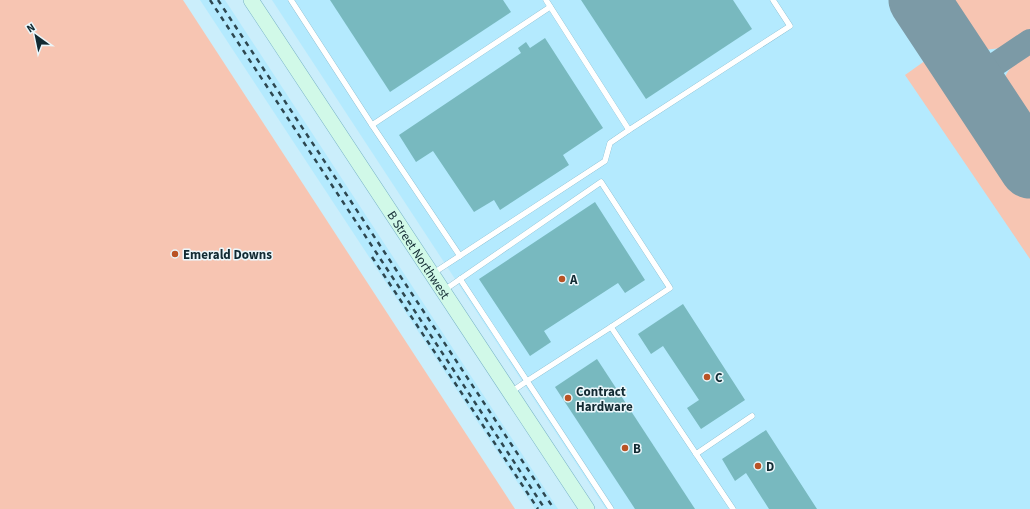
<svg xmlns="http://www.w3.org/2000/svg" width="1030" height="509" font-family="'Source Sans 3',sans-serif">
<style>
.built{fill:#b4eafe}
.green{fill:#f7c5b2}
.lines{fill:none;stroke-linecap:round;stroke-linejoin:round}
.taxiway{stroke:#7c9aa6;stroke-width:24}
.runway{stroke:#7c9aa6;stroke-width:61}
.building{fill:#78b9bf}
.lane-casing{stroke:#78b2c7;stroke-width:6}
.secondary-casing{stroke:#78b2c7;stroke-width:16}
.lane{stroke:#fff;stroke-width:5.5}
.secondary{stroke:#d1f9e8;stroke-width:15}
.rail{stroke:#2d4750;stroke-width:2.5;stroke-dasharray:5 5;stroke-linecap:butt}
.poi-dot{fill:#b95325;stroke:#ebf7fb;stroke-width:1.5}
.labels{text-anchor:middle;stroke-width:3;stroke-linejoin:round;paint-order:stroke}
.poi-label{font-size:13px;font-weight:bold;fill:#122a32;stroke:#ebf7fb;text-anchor:start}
.street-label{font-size:13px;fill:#122a32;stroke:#ebf7fb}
</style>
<rect width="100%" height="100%" fill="#cbeefb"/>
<g class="built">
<polygon points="200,0 225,0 558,509 535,509"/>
<polygon points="272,0 1030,0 1030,509 606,509"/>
</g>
<g class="green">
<polygon points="0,0 183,0 515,509 0,509"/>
<polygon points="940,0 1030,0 1030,30 1024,36 1001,48 984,50 969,44"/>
<path d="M1030,52V136C1020,121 996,92 1007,73C1012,65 1022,57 1030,52Z"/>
<polygon points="936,53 967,95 1030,193 1030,259 905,75"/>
</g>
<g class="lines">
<polyline class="taxiway" points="972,80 1030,41"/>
<polyline class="runway" points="919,0 1030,168"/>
</g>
<g class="building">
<polygon points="330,0 503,0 511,12 390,92"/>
<polygon points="581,0 733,0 752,29 646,99"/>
<polygon points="545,38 603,128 563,155 569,165 500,210 494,200 474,212 433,151 416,162 399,135 521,53 518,48 526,42 530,48"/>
<polygon points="595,202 645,280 625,293 618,283 544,331 551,342 530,356 479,279"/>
<polygon points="683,304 745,400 701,429 687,408 699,400 663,346 651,354 638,334"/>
<polygon points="597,359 695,509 635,509 555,387"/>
<polygon points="766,430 817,509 769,509 746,473 735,481 722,459"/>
</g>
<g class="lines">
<defs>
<g id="lane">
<polyline points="291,0 372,125"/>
<polyline points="546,0 629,130 790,26 773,0"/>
<polyline points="460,256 372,125 550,7"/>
<polyline points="432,274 605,161 610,143 629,130"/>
<polyline points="460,279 527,381 511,392"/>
<polyline points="443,291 601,182 670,288 611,327 733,509"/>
<polyline points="611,327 527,381 611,509"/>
<polyline points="696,454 752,416"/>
</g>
<g id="secondary">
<path id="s1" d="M251,0L587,509"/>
</g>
</defs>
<use href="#lane" class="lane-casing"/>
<use href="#secondary" class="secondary-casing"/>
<use href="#lane" class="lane"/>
<use href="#secondary" class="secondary"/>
<g class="rail">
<polyline points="210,0 545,509"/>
<polyline points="218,0 554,509"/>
<polyline points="372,257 538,509"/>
</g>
</g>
<g class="poi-dot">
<circle cx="175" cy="254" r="4"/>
<circle cx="562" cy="279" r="4"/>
<circle cx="707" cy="377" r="4"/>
<circle cx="568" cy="398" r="4"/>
<circle cx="625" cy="448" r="4"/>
<circle cx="758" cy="466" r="4"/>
</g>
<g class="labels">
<g class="poi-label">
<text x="183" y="259">Emerald Downs</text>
<text x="570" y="284">A</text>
<text x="715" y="382">C</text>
<text x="576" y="396">Contract<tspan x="576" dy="15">Hardware</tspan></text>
<text x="633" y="453">B</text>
<text x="766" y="471">D</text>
</g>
<g class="street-label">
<text dy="5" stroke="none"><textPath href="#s1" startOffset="305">B Street Northwest</textPath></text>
</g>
</g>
<g transform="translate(36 36) rotate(327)" stroke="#ebf7fb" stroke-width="3" paint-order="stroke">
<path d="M0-3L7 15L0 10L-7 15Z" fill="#122a32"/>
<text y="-6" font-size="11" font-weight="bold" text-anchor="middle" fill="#122a32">N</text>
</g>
</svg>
